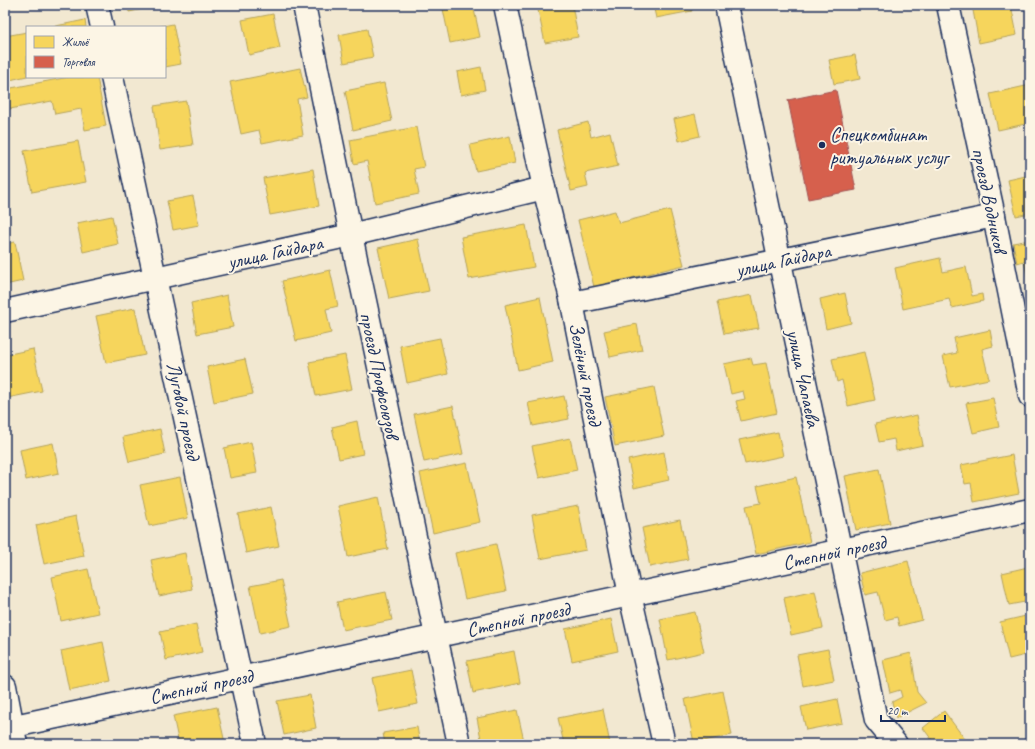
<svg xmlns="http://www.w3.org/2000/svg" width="1035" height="749" font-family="Caveat,sans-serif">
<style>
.homes{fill:#f6d55c;stroke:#b4a35d}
.shops{fill:#d6604d;stroke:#9e5152}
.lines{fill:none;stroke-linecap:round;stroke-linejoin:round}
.street-casing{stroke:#1b2f5e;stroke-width:25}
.secondary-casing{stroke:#1b2f5e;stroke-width:25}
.street{stroke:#fcf5e5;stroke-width:22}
.secondary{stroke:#fcf5e5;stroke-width:22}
.poi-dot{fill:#1b2f5e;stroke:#fcf5e5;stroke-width:1.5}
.labels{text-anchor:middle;stroke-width:4;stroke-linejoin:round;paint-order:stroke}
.poi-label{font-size:20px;fill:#1b2f5e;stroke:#fcf5e5;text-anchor:start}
.street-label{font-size:20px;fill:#1b2f5e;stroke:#fcf5e5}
</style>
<rect width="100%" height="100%" fill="#f2e8d1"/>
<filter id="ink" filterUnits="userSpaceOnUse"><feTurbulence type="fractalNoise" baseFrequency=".025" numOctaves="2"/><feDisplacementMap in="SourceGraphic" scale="8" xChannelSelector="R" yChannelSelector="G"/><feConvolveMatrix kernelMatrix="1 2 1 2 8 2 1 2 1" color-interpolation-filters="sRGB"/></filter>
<g filter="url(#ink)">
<g class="homes">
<polygon points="128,5 163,5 129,12"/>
<polygon points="462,5 473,5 480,37 450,43 443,9"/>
<polygon points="562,5 572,5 578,37 545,43 538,10"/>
<polygon points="653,5 691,5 692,11 656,18"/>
<polygon points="972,5 1011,5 1017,35 979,43"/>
<polygon points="273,14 280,48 249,55 242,20"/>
<polygon points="85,20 86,27 51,27"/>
<polygon points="173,24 181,64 165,67 165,27 157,27"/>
<polygon points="367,29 373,57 344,63 339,35"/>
<polygon points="27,32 27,76 10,80 5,53 5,36"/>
<polygon points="855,55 860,79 834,84 829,60"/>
<polygon points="481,67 485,90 461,95 457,72"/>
<polygon points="300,68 307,97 297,99 303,135 262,143 259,130 241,134 230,82"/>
<polygon points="69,77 97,77 106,126 85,130 81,109 55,114 52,101 10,109 6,89"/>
<polygon points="384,83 392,121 353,130 345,91"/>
<polygon points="1030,85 1030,123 998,130 990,94"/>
<polygon points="186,101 193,145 160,150 154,106"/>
<polygon points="695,114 700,136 679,141 674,119"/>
<polygon points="588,122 591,137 610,132 618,166 585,173 588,187 571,191 557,130"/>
<polygon points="416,127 424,167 414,169 419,194 375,203 367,161 354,164 350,140"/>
<polygon points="510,136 515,163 476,171 470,145"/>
<polygon points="78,141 86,182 32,192 24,151"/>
<polygon points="313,169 319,206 270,215 263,178"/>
<polygon points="1030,175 1030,213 1016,216 1008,180"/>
<polygon points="193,196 199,225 173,230 167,201"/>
<polygon points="670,210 684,265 594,287 578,220 615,211 619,223"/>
<polygon points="112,216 118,244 83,252 77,223"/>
<polygon points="526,225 534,267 469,279 461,237"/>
<polygon points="418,239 429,291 389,299 378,248"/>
<polygon points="1030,240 1030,291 1024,261 1017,263 1013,243"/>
<polygon points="15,242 23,281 5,285 5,244"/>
<polygon points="940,258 943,272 966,267 972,296 982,294 983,301 952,308 949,299 903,309 895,268"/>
<polygon points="330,270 338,306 326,309 331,333 296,341 282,281"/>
<polygon points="845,293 851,323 826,329 820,299"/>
<polygon points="227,295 233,327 197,334 191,303"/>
<polygon points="752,295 759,328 724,334 717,302"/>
<polygon points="540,297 553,362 518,370 505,305"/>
<polygon points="135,308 145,355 106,363 96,316"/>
<polygon points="637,324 642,350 610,357 604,331"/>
<polygon points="990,330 993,346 982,349 989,379 950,387 943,356 957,353 954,338"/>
<polygon points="440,338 448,374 407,383 400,346"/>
<polygon points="33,349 42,391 7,398 5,387 5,355"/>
<polygon points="864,352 875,400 848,406 842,380 837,382 832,359"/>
<polygon points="345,355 352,389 316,396 309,362"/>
<polygon points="751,358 753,365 766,363 777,413 741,421 736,401 745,399 743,391 731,394 724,364"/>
<polygon points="245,359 253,394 214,402 207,367"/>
<polygon points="654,387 664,436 615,446 605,397"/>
<polygon points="564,396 569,419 533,426 528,403"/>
<polygon points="993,398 999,427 973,433 966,403"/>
<polygon points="453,406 463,454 424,462 414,414"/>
<polygon points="917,415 923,445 896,451 894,439 879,442 875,424"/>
<polygon points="357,421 363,454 339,459 332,427"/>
<polygon points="160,429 165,454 129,462 123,437"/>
<polygon points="778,432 783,456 745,464 739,440"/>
<polygon points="570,438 577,470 539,478 532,446"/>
<polygon points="251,442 257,473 230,478 224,448"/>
<polygon points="53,443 59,473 26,480 20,450"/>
<polygon points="664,452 669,480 634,488 628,460"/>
<polygon points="1012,455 1019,493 974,502 971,483 965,484 961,465"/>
<polygon points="467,463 480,522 433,533 420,473"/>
<polygon points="879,469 890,523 856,530 845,476"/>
<polygon points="180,477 188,518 149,526 140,485"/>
<polygon points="796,477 810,542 756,554 746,506 761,503 757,486"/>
<polygon points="378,497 388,549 348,557 338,506"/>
<polygon points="578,506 586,550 540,559 532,515"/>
<polygon points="271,507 279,546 246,553 238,514"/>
<polygon points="76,516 84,556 44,564 36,525"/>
<polygon points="680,520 688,559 650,567 642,528"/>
<polygon points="496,544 506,591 465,599 455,553"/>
<polygon points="185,553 192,589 159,596 151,560"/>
<polygon points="908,561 922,620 899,626 897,617 885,620 878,592 865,595 860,573"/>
<polygon points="1028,567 1030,574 1030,601 1009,605 1002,573"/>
<polygon points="88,569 98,613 61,621 52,577"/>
<polygon points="281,580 291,626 260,633 250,586"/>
<polygon points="815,591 823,628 791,635 784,598"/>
<polygon points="386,592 392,620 343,630 337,602"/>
<polygon points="695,612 704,652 668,660 660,619"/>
<polygon points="1030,615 1030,654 1009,659 1000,622"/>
<polygon points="611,619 618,651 572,661 565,629"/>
<polygon points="196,624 202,652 166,660 160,632"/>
<polygon points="103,642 111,681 69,690 61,651"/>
<polygon points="828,649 834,680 803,686 797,655"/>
<polygon points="514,651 520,683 473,693 467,661"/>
<polygon points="911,653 917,692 926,703 896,718 892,702 902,697 900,690 890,693 883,660"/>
<polygon points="411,670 418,704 379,712 372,678"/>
<polygon points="723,691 732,735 694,743 685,699"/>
<polygon points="310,695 316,728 284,735 277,701"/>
<polygon points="837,699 842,723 806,730 801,707"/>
<polygon points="217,707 225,743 218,744 179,744 173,716"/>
<polygon points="603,709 610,744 564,744 558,718"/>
<polygon points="517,710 524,741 507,744 482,744 477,718"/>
<polygon points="944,711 967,742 963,744 935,744 923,728"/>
<polygon points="417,727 420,744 385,744 383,733"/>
</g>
<polygon class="shops" points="836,90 856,190 808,199 788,100"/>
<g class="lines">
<defs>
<g id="street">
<polyline points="97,5 102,27"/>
<polyline points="304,5 351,235 459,744"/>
<polyline points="505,5 544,188 572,303 630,595 664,744"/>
<polyline points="726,5 876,720 896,744"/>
<polyline points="948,5 994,216 1030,396"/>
<polyline points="112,77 255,744"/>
<polyline points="572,303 994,216"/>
<polyline points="5,311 351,235 544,188"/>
<polyline points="5,728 1030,510"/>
</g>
<polyline id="secondary" points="5,686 16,744"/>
</defs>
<use href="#street" class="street-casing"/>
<use href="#secondary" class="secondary-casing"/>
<use href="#street" class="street"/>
<use href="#secondary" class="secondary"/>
</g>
</g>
<circle class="poi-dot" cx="822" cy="145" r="4"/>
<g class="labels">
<g class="poi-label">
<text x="830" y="141">Спецкомбинат<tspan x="830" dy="23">ритуальных услуг</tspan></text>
</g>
<g class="street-label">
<text transform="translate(990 200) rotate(78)" y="7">проезд Водников</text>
<text transform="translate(275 252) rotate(-12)" y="7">улица Гайдара</text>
<text transform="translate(783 260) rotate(-12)" y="7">улица Гайдара</text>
<text transform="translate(586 374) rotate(79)" y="7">Зелёный проезд</text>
<text transform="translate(380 375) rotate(78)" y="7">проезд Профсоюзов</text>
<text transform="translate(804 378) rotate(78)" y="7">улица Чапаева</text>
<text transform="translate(184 411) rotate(78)" y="7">Луговой проезд</text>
<text transform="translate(834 552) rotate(-12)" y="7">Степной проезд</text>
<text transform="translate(518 619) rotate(-12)" y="7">Степной проезд</text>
<text transform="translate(201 686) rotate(-12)" y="7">Степной проезд</text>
</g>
</g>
<rect width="1035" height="749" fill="none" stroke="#fcf5e5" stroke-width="20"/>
<rect x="10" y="10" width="1015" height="729" fill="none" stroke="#1b2f5e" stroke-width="1.5" filter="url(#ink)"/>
<rect x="26" y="26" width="140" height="52" fill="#fcf5e5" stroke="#a2a6af"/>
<rect x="34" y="36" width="20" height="12" fill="#f6d55c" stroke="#a2a6af"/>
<text x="62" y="46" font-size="12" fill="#1b2f5e">Жильё</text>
<rect x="34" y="56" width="20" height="12" fill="#d6604d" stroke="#a2a6af"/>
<text x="62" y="66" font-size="12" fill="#1b2f5e">Торговля</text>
<path d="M881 715v6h64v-6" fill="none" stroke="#1b2f5e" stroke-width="2"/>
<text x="887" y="715" font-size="12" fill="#1b2f5e" stroke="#fcf5e5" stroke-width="3" paint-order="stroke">20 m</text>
</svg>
